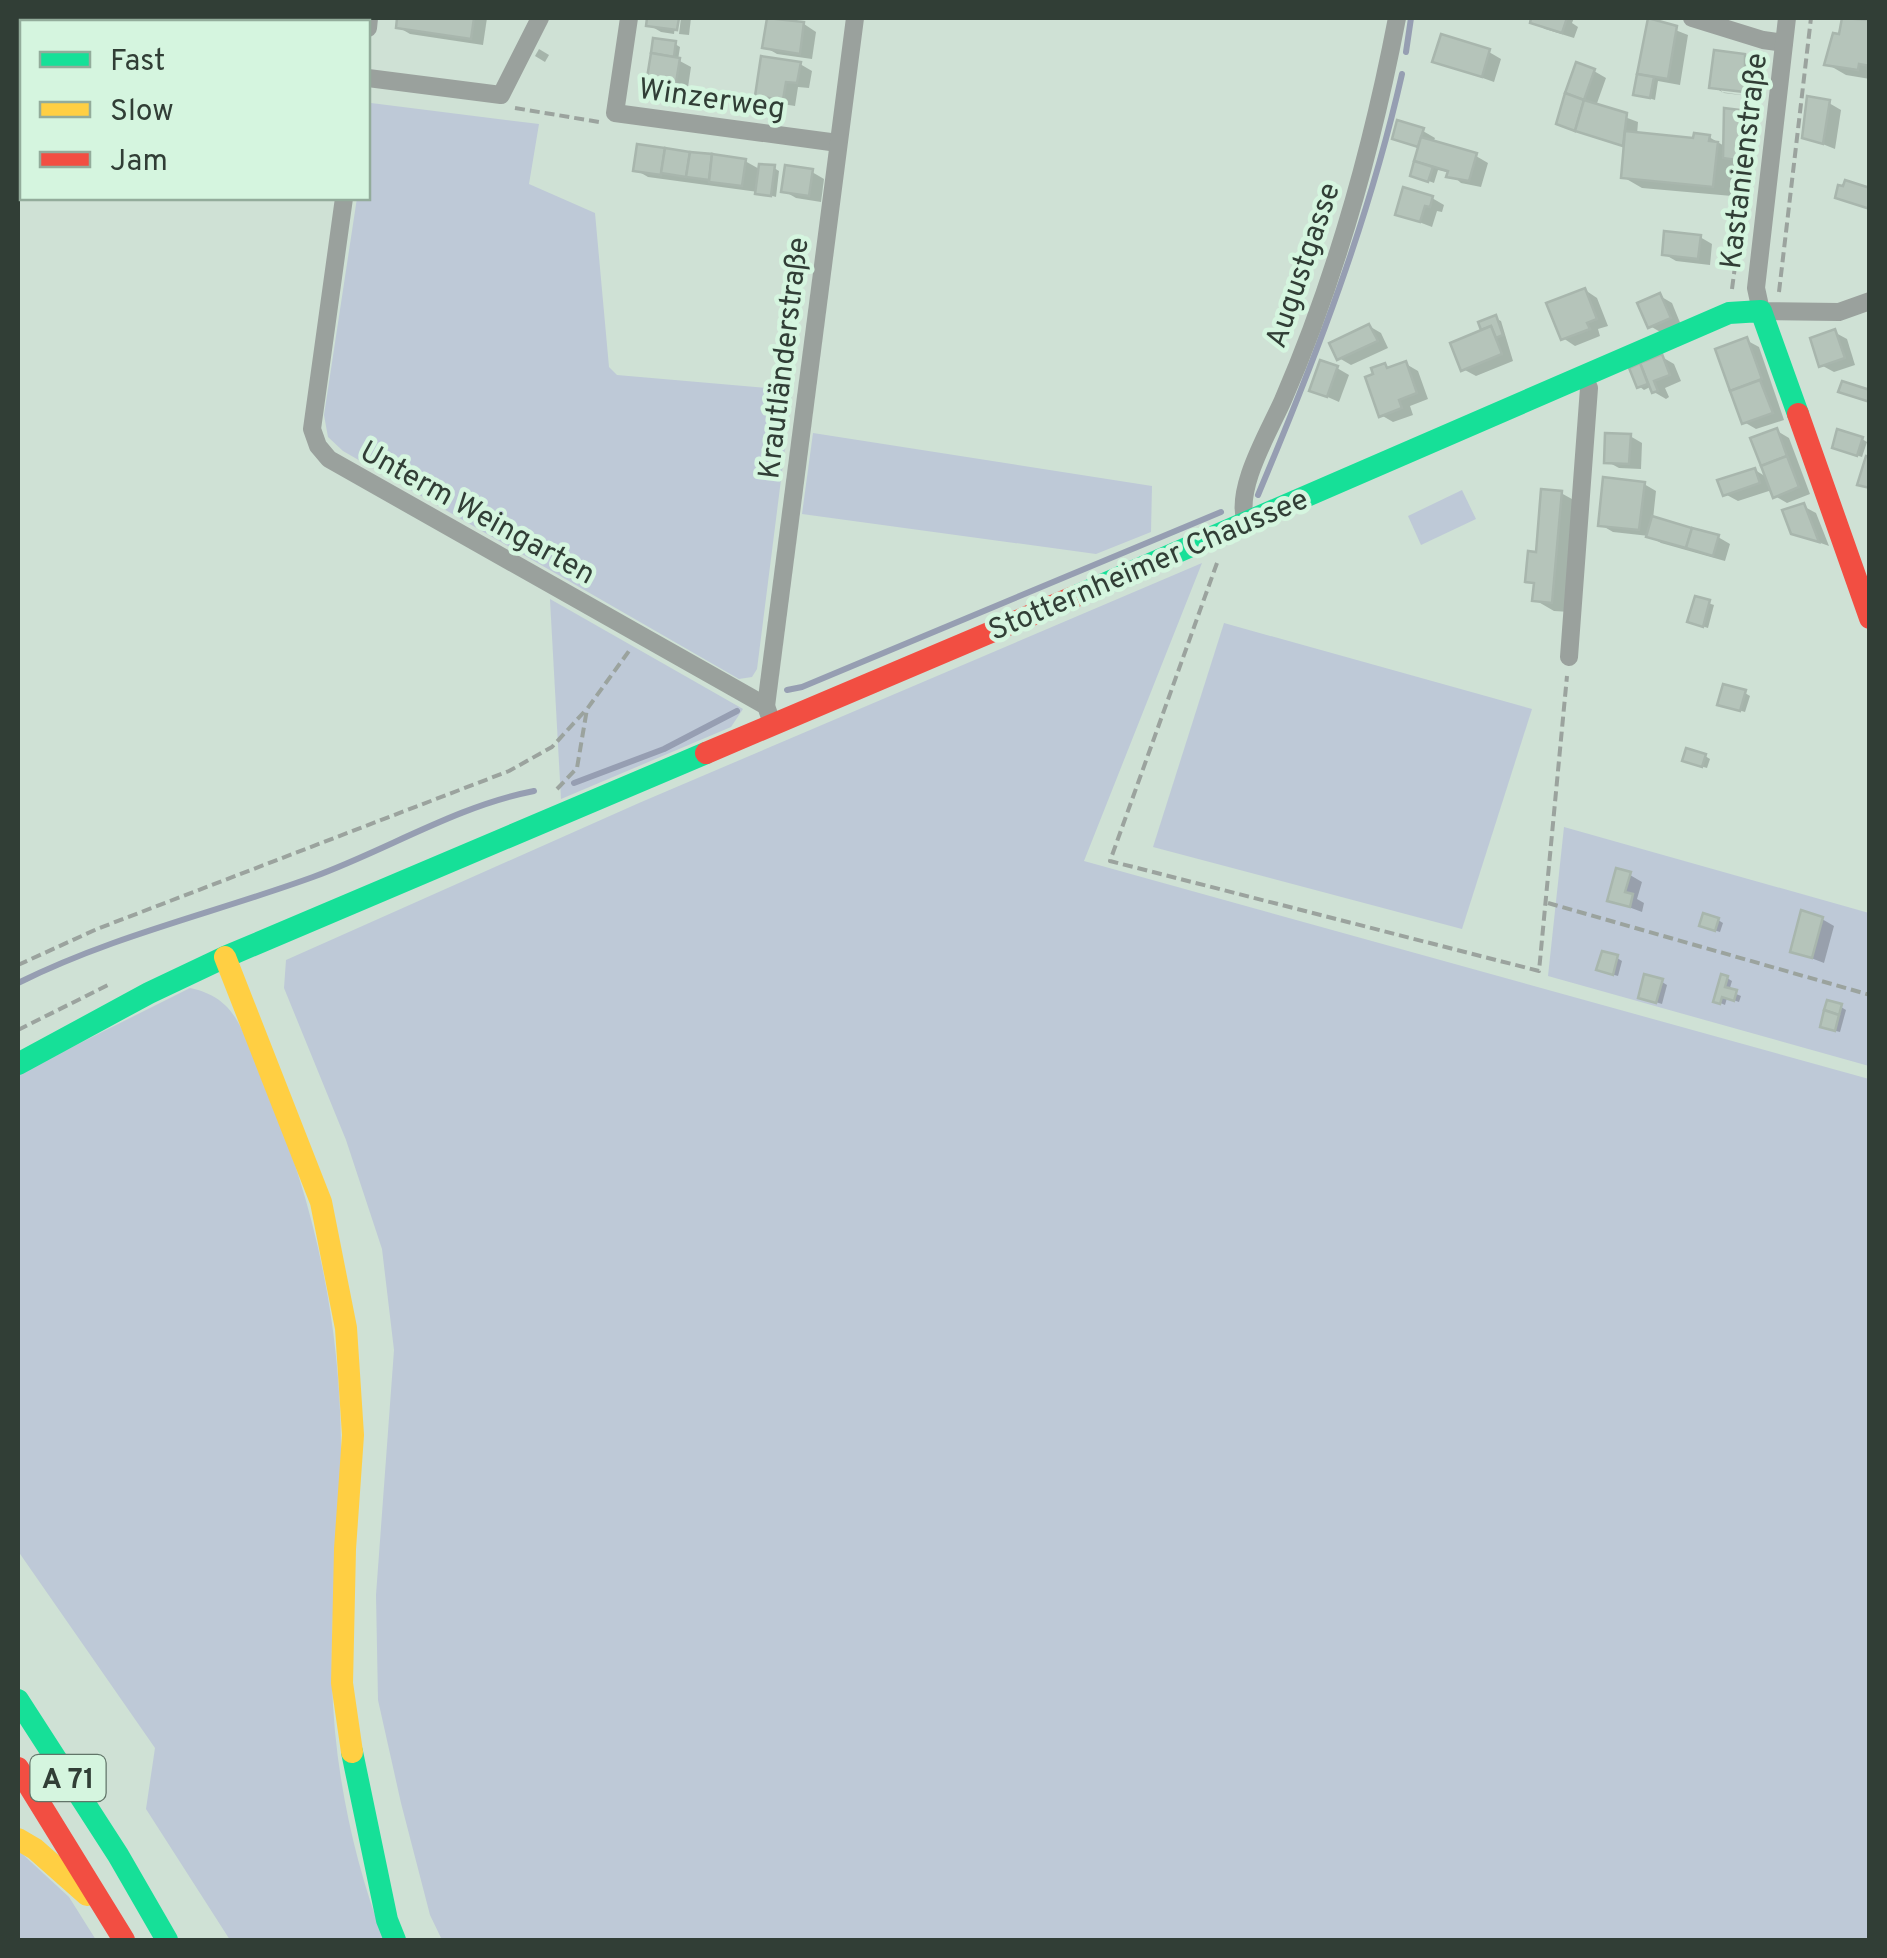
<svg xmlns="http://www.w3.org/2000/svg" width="1887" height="1958" font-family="Overpass,sans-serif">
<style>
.green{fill:#bec9d7}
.shadow{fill:#0003}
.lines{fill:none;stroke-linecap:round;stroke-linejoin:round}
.stream{stroke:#969eb2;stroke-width:6}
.building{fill:#b5c4ba;stroke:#a8b6ad;stroke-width:2.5}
.path{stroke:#9ba39e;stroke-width:4;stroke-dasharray:10 5;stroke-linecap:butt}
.street{stroke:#9aa19d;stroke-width:18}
.fast{stroke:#16e098;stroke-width:22}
.slow{stroke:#ffcf43;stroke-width:22}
.jam{stroke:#f24e42;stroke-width:22}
.labels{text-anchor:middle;stroke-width:9;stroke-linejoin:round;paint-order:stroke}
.shield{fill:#d5f5df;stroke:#627569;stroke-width:2.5}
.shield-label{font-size:28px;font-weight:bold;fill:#313e36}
.street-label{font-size:30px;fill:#313e36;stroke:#d5f5df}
</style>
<rect width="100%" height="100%" fill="#cfe1d5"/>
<g class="green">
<polygon points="371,103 539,124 529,184 595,213 609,367 617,375 780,389 793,385 757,669 752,677 739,679 343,451 328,437 324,415 357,198 368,198 368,127"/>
<polygon points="813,433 1152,486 1151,532 1096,554 802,514"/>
<polygon points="1462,490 1476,519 1421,545 1408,516"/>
<polygon points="1202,563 1084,861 1869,1079 1869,1940 442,1940 430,1915 401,1803 378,1700 376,1595 394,1350 382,1249 346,1140 284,988 286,960 639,803"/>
<polygon points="550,600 550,599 743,709 731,727 561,799"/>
<polygon points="1224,623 1532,709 1462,929 1153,847"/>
<polygon points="1564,827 1869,913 1869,1066 1548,976"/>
<path d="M190,988C239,998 243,1035 261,1077C313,1193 340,1318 341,1445C342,1524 330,1602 332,1681C334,1768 353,1859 384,1940H230L146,1809L155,1748L18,1551V1074Z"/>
<polygon points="18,1850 69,1897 96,1940 21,1940 18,1934"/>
</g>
<g class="shadow">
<polygon points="400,18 487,18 483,45 410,34 398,27"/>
<polygon points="650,18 676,18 674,34 661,32 649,25"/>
<polygon points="681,18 691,18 689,35 679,34"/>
<polygon points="1534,18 1574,18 1572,23 1578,27 1574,38 1545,29 1532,22"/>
<polygon points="1650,20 1688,35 1680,85 1658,81 1655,100 1636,94"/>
<polygon points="1870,23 1870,79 1846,75 1827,64"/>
<polygon points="804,24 816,32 812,59 777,54 765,47"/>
<polygon points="675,44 680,47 678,60 691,67 687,94 661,90 649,83"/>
<polygon points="539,49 549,55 545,62 535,56"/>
<polygon points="1489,52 1501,59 1494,82 1435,61"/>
<polygon points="1744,56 1756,63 1756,91 1721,87 1721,92 1756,97 1724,93 1712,86"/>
<polygon points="800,64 812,71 809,88 798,87 795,106 770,102 758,95"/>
<polygon points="1594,71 1606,78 1596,106 1638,122 1637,135 1695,141 1709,137 1726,147 1748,113 1760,120 1755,166 1735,164 1732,196 1642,188 1623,177 1626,148 1559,123"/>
<polygon points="1829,103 1841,110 1835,149 1805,137"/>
<polygon points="1423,131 1435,138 1433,143 1476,156 1488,163 1481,187 1461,183 1450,173 1438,170 1434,183 1413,175 1420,149 1395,138"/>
<polygon points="639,147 745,161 761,170 774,168 779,171 776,197 758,192 648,177 636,170"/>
<polygon points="812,172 824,179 821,202 796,198 784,191"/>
<polygon points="1432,198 1444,205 1442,212 1437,211 1432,227 1398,214"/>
<polygon points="1700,237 1712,244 1710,265 1676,261 1664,254"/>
<polygon points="1585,290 1597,298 1608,326 1598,329 1600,336 1575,346 1563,338"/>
<polygon points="1660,296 1672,303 1681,325 1662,333 1650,326"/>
<polygon points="1495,318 1501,321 1513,361 1476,376 1463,369 1484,332 1481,324"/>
<polygon points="1369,326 1381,333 1388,348 1351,365 1339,358"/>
<polygon points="1834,332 1847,339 1855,365 1834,372 1821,365"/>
<polygon points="1746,340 1759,347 1784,420 1756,429 1744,422 1718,350"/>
<polygon points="1662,357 1674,364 1681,381 1665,388 1669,397 1666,399 1654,392 1652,386 1644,390 1639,386 1632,369"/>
<polygon points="1406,364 1418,371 1428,399 1410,406 1413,415 1393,422 1381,415 1385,366 1391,370"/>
<polygon points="1337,368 1349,375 1339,402 1312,390"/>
<polygon points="1777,431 1789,438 1810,494 1787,503 1775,496 1772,490 1738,501 1725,494 1755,470 1768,478"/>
<polygon points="1630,436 1642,443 1641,469 1619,468 1606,461"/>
<polygon points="1862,439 1867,442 1862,457 1840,450"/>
<polygon points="1644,484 1656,491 1653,519 1718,537 1730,544 1725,561 1661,543 1649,536 1613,532 1601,525"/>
<polygon points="1561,493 1581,504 1570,612 1554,611 1535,600 1536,585 1528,580"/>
<polygon points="1803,506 1816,513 1829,546 1793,533"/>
<polygon points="1696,599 1714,605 1708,628 1695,624"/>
<polygon points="1745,693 1750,696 1745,712 1725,706"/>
<polygon points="1705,756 1710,759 1707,768 1690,763"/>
<polygon points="1630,875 1642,882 1637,899 1644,903 1642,912 1610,900"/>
<polygon points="1822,919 1834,926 1824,963 1793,951"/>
<polygon points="1718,920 1723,923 1720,932 1707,928"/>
<polygon points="1617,958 1622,961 1618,976 1604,972"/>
<polygon points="1727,978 1732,981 1729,991 1741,996 1739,1002 1727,998 1725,1005 1716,1001"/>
<polygon points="1662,982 1667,985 1662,1004 1646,999"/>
<polygon points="1841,1007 1846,1010 1840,1032 1828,1029"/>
</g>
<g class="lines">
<g class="stream">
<polyline points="1406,52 1411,18"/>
<path d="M1258,495C1316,357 1369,220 1402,74"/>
<polyline points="787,690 802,687 1221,512"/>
<polyline points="574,783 664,749 737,711"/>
<path d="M18,983C112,936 214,913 313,877C387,850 457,806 534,791"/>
</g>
</g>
<g class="building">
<polygon points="397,18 474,18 471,39 396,28"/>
<polygon points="647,18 679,18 677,30 646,26"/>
<polygon points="767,18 804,22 800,54 762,48"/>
<polygon points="1531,18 1567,18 1562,33 1530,23"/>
<polygon points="1648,18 1677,26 1668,79 1637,74"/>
<polygon points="1842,18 1870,20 1870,66 1859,64 1858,70 1824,65 1833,33 1839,34"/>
<polygon points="1441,34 1490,49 1482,77 1432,62"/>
<polygon points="653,38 676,41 674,57 651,53"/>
<polygon points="1714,50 1745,54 1745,92 1709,88"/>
<polygon points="651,53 680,58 675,89 646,84"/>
<polygon points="761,56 801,62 797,83 786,82 783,100 755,96"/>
<polygon points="1576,62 1595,69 1584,100 1565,93"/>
<polygon points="1637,74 1654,77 1650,98 1633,95"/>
<polygon points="1565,93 1584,100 1575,131 1556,124"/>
<polygon points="1807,96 1830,100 1823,144 1802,138"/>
<polygon points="1584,100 1627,113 1623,146 1575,131"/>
<polygon points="1724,108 1749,111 1743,161 1723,158"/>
<polygon points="1397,120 1424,128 1418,147 1392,139"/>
<polygon points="1625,131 1693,138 1694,133 1710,135 1709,141 1718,142 1713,187 1621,178"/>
<polygon points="1421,137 1477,153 1469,181 1446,177 1448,171 1414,161"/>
<polygon points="637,144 665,148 661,175 633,171"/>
<polygon points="665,148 690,152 686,177 661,173"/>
<polygon points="690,152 712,154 709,180 686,177"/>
<polygon points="712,154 746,159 742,186 709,182"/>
<polygon points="1414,161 1433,167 1428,182 1410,176"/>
<polygon points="759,164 775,165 771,196 755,194"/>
<polygon points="785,165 813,169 809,196 781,192"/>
<polygon points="1845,180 1870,188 1870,209 1835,198 1838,185 1843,186"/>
<polygon points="1403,187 1433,196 1430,207 1425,206 1420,222 1395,215"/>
<polygon points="1664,231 1701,235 1698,259 1662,255"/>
<polygon points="1585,288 1597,319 1587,323 1590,329 1561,340 1546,303"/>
<polygon points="1660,293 1671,318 1648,328 1637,303"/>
<polygon points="1496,315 1503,335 1496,338 1491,326 1481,330 1478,322"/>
<polygon points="1369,324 1378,341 1337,360 1329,343"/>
<polygon points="1491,326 1502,354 1461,371 1450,343"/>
<polygon points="1835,329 1845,358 1819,367 1810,338"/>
<polygon points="1747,337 1762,379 1730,391 1715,349"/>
<polygon points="1662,354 1670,375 1654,381 1658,391 1652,393 1640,363"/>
<polygon points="1320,360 1338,366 1327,397 1309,391"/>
<polygon points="1406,361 1417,393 1399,400 1402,408 1379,417 1365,377 1373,374 1371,368 1385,363 1387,368"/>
<polygon points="1640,363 1648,384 1637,388 1629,368"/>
<polygon points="1760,380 1773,413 1742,424 1730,391"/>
<polygon points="1842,381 1870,390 1870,402 1838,392"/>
<polygon points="1777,428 1787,456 1761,466 1750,438"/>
<polygon points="1837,429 1863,437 1857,456 1832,448"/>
<polygon points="1605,433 1631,434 1629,464 1604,463"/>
<polygon points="1787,456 1799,487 1773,498 1761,466"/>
<polygon points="1866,456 1870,457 1870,488 1857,485"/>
<polygon points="1755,468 1760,483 1723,496 1717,480"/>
<polygon points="1603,477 1645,482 1639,530 1598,526"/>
<polygon points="1541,489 1562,491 1552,603 1532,601 1534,583 1525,582 1528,551 1536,552"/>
<polygon points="1804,503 1819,542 1791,534 1782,510"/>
<polygon points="1652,516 1692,528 1686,548 1646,537"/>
<polygon points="1692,528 1719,535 1713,556 1686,548"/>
<polygon points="1695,596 1710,600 1703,627 1687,622"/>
<polygon points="1723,684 1746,690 1740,711 1717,705"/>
<polygon points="1686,748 1706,754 1702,767 1682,761"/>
<polygon points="1616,868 1631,872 1625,892 1633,894 1630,907 1607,901"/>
<polygon points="1801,910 1823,917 1812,958 1790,952"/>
<polygon points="1703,913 1719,918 1715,931 1699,926"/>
<polygon points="1602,951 1618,955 1613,975 1596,970"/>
<polygon points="1644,974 1663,979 1656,1003 1638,998"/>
<polygon points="1721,974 1728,976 1725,987 1737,990 1734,1001 1722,997 1720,1004 1713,1002"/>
<polygon points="1827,1000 1842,1004 1839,1015 1824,1010"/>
<polygon points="1824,1010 1839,1015 1835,1031 1820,1027"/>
</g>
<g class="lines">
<g class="path">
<polyline points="515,108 599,122"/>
<polyline points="1732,289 1746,184"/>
<polyline points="1779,292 1811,18"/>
<polyline points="1217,563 1110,861 1539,971 1567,676"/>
<polyline points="557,789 577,768 587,709 629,651"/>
<polyline points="1548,903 1870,995"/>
<polyline points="18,965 97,929 509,771 552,747 584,712"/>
<polyline points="18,1030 110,984"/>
</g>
<g class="street">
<polyline points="629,18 615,113 838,143"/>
<polyline points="1692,18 1763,40 1784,43"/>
<polyline points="1787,18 1756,288 1761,311 1839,312 1870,301"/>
<polyline points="368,28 369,18"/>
<polyline points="368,78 501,95 540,18"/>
<polyline points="344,198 312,429 318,446 329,459 766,706 772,723"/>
<path d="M1246,523C1234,489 1269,432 1283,400C1336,278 1372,148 1397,18"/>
<polyline points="1569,657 1589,388 1584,377"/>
<polyline points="766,706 855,18"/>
</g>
<g class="fast">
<polyline points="1076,596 1729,313 1761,311 1798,414"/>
<polyline points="18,1064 149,993 225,957 706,753"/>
<polyline points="18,1700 118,1855 167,1940"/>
<polyline points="352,1752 387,1920 395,1940"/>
</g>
<g class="slow">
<polyline points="225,957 321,1202 346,1328 353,1435 345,1549 342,1683 352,1752"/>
<polyline points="18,1839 35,1849 87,1895"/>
</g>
<g class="jam">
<polyline points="1798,414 1870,618"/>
<polyline points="706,753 1076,596"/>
<polyline points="18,1768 124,1940"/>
</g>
</g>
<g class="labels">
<rect class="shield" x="30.5" y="1755" width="75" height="46" rx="8"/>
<g class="shield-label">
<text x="68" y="1788">A 71</text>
</g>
<g class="street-label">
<text transform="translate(712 98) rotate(8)" y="10">Winzerweg</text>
<text transform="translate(1743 161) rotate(-83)" y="10">Kastanienstraße</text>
<text transform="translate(1302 265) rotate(-71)" y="10">Augustgasse</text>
<text transform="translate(783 358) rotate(-83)" y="10">Krautländerstraße</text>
<text transform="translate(478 512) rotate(29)" y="10">Unterm Weingarten</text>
<text transform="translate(1148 564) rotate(-23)" y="10">Stotternheimer Chaussee</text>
</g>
</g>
<rect width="1887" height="1958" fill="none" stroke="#313e36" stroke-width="40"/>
<rect x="20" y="20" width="350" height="180" fill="#d5f5df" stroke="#93ac9b" stroke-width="2.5"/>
<rect x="40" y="52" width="50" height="15" fill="#16e098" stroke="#93ac9b" stroke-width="2.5"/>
<text x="110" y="70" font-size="30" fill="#313e36">Fast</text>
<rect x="40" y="102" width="50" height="15" fill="#ffcf43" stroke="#93ac9b" stroke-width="2.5"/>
<text x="110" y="120" font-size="30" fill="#313e36">Slow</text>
<rect x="40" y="152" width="50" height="15" fill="#f24e42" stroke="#93ac9b" stroke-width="2.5"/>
<text x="110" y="170" font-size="30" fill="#313e36">Jam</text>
</svg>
